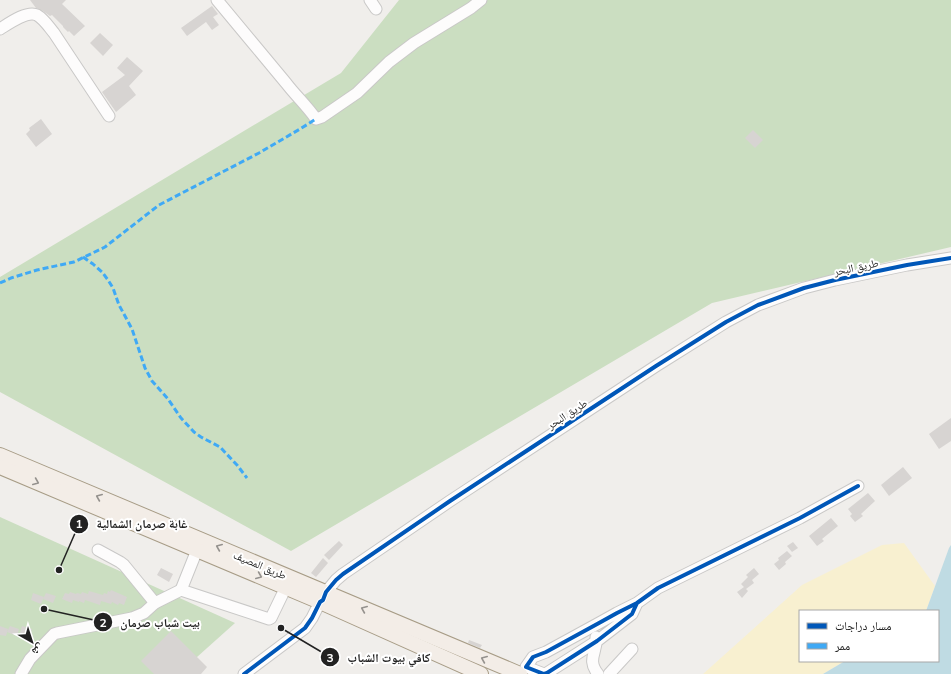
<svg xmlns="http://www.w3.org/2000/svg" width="951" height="674" font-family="'Nunito Sans','Noto Naskh Arabic',sans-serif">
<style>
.forest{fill:#cbdec1}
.sand{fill:#f8f0d0}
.water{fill:#bfdbe3}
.building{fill:#d7d4d2}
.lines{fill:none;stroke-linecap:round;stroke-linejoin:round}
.minor-casing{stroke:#c9c8c7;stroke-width:13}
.major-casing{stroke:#a79c86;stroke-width:16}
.minor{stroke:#fdfcfc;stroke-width:11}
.major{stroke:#f3ede7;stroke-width:14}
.quiet{stroke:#3fa9f5;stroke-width:3;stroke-dasharray:6 3;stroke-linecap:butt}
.cycleway-casing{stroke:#fff;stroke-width:6}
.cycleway{stroke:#0057b8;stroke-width:4}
.oneway{stroke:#95928e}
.labels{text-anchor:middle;stroke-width:4;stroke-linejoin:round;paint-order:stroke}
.street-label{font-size:11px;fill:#222;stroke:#fff}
.leader{fill:none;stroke:#222;stroke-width:1.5}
.callout-dot{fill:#222;stroke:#fff;stroke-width:1.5}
.mark-label{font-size:12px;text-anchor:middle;font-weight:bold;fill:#fff}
.callout-label{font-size:12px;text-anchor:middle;font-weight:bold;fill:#222;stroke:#fff;stroke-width:4;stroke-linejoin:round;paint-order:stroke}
</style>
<rect width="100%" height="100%" fill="#f0eeeb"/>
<g class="forest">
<polygon points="399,0 951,0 951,247 712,303 291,551 0,392 0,277 341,73"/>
<polygon points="0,517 235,623 178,674 0,674"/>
</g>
<polygon class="sand" points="904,543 935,586 926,611 800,611 800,661 845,661 823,674 703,674 802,585 882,545"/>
<polygon class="water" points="951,545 951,674 823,674 845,661 883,661 890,662 893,661 938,661 938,611 926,611 949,548"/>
<g class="building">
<polygon points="30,0 66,0 62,4 85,26 74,36 69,31 68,32 63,27 63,26 52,15 50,16 43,11 36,8"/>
<polygon points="212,6 218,14 213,17 219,25 212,30 206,22 187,36 181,28"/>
<polygon points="100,33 113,45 103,56 90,43"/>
<polygon points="127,57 143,71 129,86 136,95 116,112 102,92 125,75 117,68"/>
<polygon points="41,119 52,134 36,147 26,134 30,130 29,128"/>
<polygon points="753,130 763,140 755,148 745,138"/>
<polygon points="951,418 951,441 939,449 929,434"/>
<polygon points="903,467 912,478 889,496 881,485"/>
<polygon points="868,493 875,501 861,514 863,516 855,522 850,516 852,514 848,509"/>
<polygon points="831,518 838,526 822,539 824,541 817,546 809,536"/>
<polygon points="339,541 343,545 329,560 324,555"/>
<polygon points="793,542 798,548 792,552 787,546"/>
<polygon points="787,551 792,556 785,562 786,564 779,570 774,564 779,560 778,558"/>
<polygon points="323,558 328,563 316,577 311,573"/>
<polygon points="161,568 173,574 169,582 157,575"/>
<polygon points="754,568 759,574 752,580 754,583 746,589 748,591 742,598 737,592 744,587 741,584 748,577 746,575"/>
<polygon points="111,590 127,597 124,605 119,603 118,605 112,602 111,604 101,601 100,605 85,600 84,603 79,601 79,602 73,600 72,603 62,599 65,593 69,594 70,592 76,594 77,593 81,594 82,592 88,594 89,591 103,595 104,593 107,594 108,591 110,592"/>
<polygon points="33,593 44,597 41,604 31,600"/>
<polygon points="46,593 56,596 53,603 43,599"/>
<polygon points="0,626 8,629 6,636 0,635"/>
<polygon points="10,626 19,629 17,636 7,632"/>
<polygon points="22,626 32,629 30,636 20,633"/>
<polygon points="171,631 207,667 201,674 154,674 141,661"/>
<polygon points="469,640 482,645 480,648 468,643"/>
</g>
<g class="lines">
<defs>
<g id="minor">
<path d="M217,0C240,28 263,55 286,83C296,96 307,106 316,119L322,117L357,93L389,62L414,43L471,8L481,0"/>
<polyline points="370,0 376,9"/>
<path d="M0,29C8,24 27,10 37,15C44,19 49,27 54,33L109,116"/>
<polyline points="98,550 120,562 124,565 155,603 181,590"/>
<polyline points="197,550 181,590 269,619 271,618 286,587"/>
<polyline points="637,603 632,614 597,641 547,673 544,674 526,667 533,657 546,652 599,623 617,613 637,603 658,588 800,518 858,486"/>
<path d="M596,637C598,652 586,659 598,674"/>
<polyline points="21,674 30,659 54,634 57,633 132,618 144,613 155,603"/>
<polyline points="244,674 305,628 312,618 320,602 323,600 326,592 336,580 343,574 450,501 656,366 726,322 758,305 804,288 835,280 907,265 951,258"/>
<polyline points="609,674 632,649"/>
</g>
<g id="major">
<polyline points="0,455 520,674"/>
<polyline points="0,467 320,602 481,674"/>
</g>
</defs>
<use href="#minor" class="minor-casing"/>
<use href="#major" class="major-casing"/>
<use href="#minor" class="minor"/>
<use href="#major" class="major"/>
<g class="quiet">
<polyline points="83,257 93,264 102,272 108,280 113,288 119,305 132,329 145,368 152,381 168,399 181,418 194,432 201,437 220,447 237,465 247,478"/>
<polyline points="0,283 11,278 37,270 74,262 105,247 159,205 259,153 300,129 316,119"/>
</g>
<defs>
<g id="cycleway">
<polyline points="637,603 632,614 597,641 547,673 544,674 526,667 533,657 546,652 599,623 617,613 637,603 658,588 800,518 858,486"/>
<polyline points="244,674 305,628 312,618 320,602 323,600 326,592 336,580 343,574 450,501 656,366 726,322 758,305 804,288 835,280 907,265 951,258"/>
</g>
</defs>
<use href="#cycleway" class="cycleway-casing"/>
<use href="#cycleway" class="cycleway"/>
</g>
<defs><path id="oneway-chevron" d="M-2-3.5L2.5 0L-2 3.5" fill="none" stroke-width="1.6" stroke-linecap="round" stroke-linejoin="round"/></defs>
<g class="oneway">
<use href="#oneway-chevron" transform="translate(36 482) rotate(23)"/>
<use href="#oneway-chevron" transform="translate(99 497) rotate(-157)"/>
<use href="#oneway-chevron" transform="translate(219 547) rotate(-157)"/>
<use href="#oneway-chevron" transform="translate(259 576) rotate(23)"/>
<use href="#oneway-chevron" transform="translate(364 609) rotate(-157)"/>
<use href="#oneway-chevron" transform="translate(484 659) rotate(-157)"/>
</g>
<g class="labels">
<g class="street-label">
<text transform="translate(856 267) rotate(-12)" y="4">طريق البحر</text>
<text transform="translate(567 414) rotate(-33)" y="4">طريق البحر</text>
<text transform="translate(260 565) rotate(23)" y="4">طريق المصيف</text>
</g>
</g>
<path class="leader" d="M59 570L79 524M44 609L103 622M281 628L330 657"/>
<g class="callout-dot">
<circle cx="59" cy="570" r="4"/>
<circle cx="44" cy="609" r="4"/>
<circle cx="281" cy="628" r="4"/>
<circle cx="79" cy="524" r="10"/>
<circle cx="103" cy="622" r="10"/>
<circle cx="330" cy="657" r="10"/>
</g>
<g class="mark-label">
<text x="79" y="528">1</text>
<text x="103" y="627">2</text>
<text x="330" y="662">3</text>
</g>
<g class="callout-label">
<text x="142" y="528">غابة صرمان الشمالية</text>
<text x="160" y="627">بيت شباب صرمان</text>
<text x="389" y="662">كافي بيوت الشباب</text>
</g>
<rect x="799" y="610" width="140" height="52" fill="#ffffff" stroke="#a7a7a7"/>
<rect x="807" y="623" width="20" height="6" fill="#0057b8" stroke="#a7a7a7"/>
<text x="835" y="630" font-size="12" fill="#222222">مسار دراجات</text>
<rect x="807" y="643" width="20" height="6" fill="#3fa9f5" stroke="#a7a7a7"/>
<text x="835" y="650" font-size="12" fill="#222222">ممر</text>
<g transform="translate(32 642) rotate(141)" stroke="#ffffff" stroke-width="3" paint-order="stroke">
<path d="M0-3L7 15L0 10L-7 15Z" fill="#222222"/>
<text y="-6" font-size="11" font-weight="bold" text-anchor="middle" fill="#222222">ش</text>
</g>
</svg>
